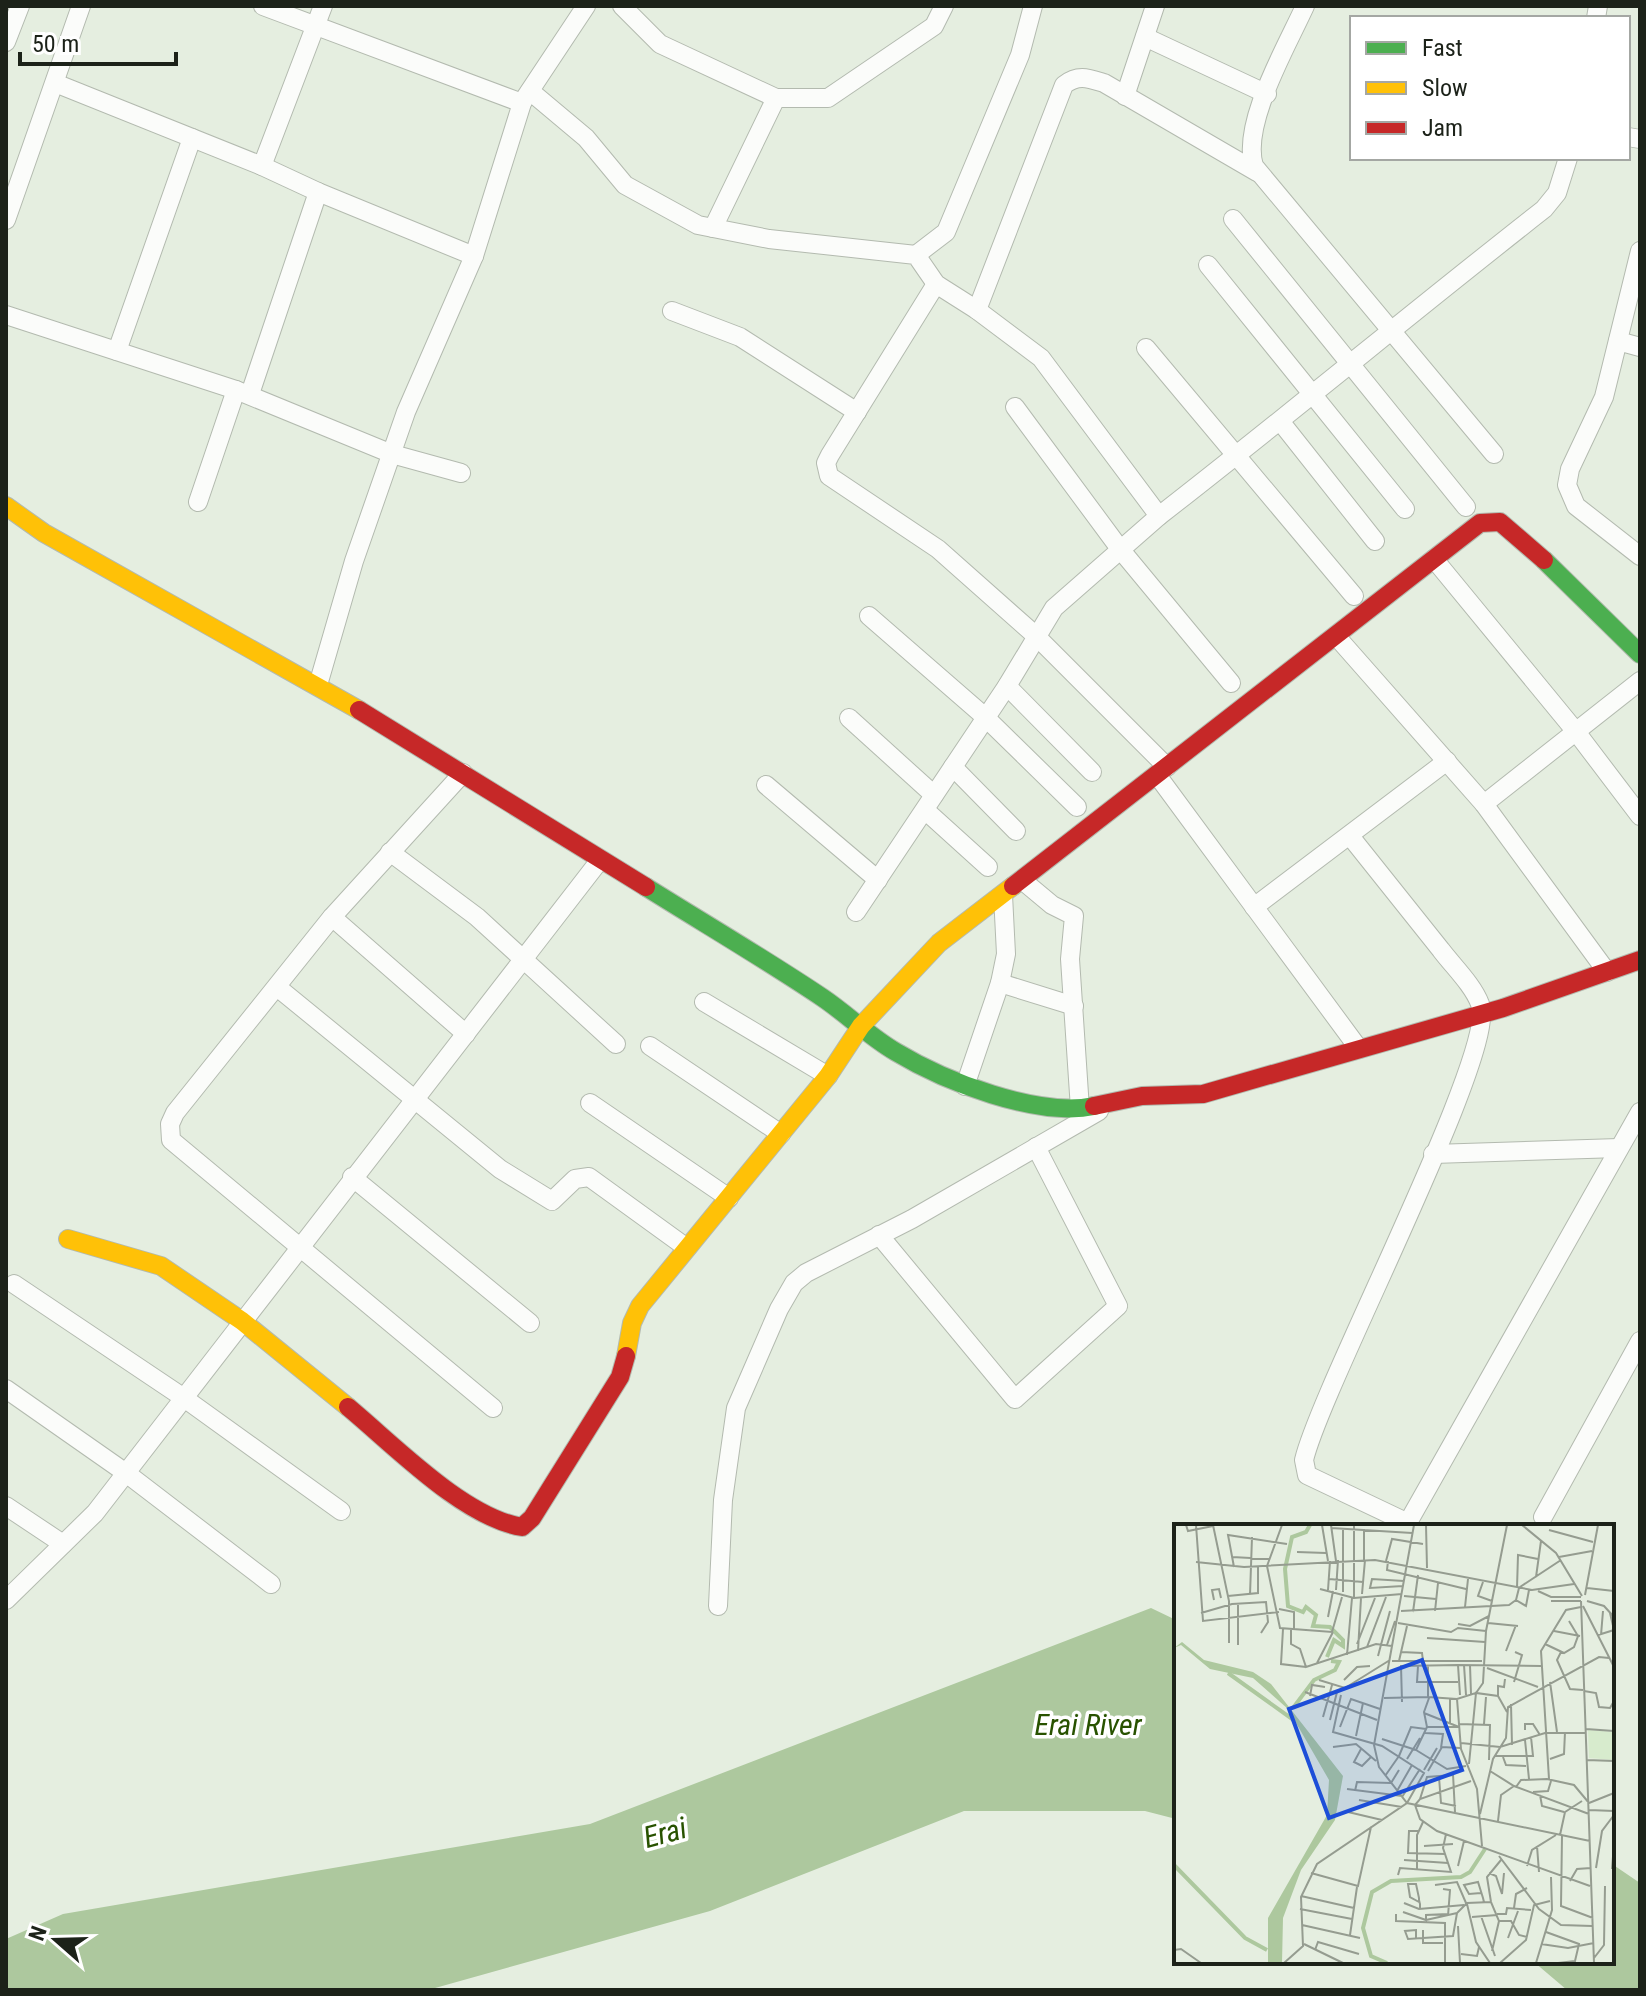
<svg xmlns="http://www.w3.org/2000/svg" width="1646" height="1996" font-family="'Roboto Condensed',sans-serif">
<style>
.water{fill:#adc89e}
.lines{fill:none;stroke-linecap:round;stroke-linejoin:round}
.street-casing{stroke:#b3baaf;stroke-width:20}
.fast-casing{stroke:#b3baaf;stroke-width:20}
.slow-casing{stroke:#b3baaf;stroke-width:20}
.jam-casing{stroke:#b3baaf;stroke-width:20}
.street{stroke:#fbfcfa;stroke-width:18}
.fast{stroke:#4caf50;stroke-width:18}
.slow{stroke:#ffc107;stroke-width:18}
.jam{stroke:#c62828;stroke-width:18}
.labels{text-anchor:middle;stroke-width:7;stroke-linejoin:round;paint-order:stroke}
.water-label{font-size:30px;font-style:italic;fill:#285200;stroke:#fff}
.inset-river{fill:none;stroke:#adc89e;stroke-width:4}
.inset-road{fill:none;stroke:#959c90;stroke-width:2}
.view{fill:#1d4ed8;fill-opacity:0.15;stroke:#1d4ed8;stroke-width:4}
.inset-edge{fill:none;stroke:#1c2219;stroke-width:4}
</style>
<rect width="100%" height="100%" fill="#e5eee0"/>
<g class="water">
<polygon points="1151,1608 1176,1620 1176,1819 1145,1811 964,1811 710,1911 428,1990 6,1990 6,1939 63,1914 590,1824"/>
<polygon points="1612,1864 1640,1883 1640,1990 1567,1990 1534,1962 1612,1962"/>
</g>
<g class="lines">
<defs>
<g id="street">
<polyline points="263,6 522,103 474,256 406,412 354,561 318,685"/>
<polyline points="622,6 660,44 776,98"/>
<path d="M1305,6C1287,46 1241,124 1254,166L1494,454"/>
<polyline points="1596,18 1598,6"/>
<polyline points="1145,37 1267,94"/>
<polyline points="6,42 20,6"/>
<polyline points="55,83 262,166 323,6"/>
<polyline points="530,91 586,138 625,185 698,225 769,239 916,255 936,284 977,310 1041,358 1159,516 1054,608 1007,686 856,912"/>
<polyline points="1125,96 1155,6"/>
<polyline points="523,101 586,6"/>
<polyline points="1628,137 1640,139"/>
<polyline points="318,192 474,256"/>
<polyline points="1233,219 1466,507"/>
<polyline points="6,220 81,6"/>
<polyline points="713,228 776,98 828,98 934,26 944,6"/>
<polyline points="1640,251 1604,397 1570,469 1567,485 1576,506 1640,556"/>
<polyline points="916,255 946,232 1020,55 1033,6"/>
<polyline points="1208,265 1405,509"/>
<polyline points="936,284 830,455 826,463 829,476 938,549 1035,635 1167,767"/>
<path d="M977,310L1064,85C1078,74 1088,78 1104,83L1257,172"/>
<polyline points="672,311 740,337 857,412"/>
<polyline points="6,315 236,390 392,454 461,473"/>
<polyline points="1618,341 1640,347"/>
<polyline points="1146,348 1354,596"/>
<polyline points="117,351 192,138"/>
<polyline points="250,394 318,192 262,166"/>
<polyline points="1015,407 1120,549 1231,683"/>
<polyline points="1280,421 1375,541"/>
<polyline points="198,502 236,390"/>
<path d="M1159,516C1289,415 1415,310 1544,209L1557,193L1568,158"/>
<polyline points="1434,559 1577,733 1640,816"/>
<polyline points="869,616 984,716 1077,807"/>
<polyline points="1336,636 1484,804 1607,972"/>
<polyline points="1007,686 1092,772"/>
<polyline points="849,718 934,795"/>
<polyline points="953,767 1016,831"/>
<polyline points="463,773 332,917 175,1113 170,1124 171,1140 493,1408"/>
<polyline points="1157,775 1359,1049"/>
<polyline points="766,785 878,880"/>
<polyline points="1484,804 1640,681"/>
<polyline points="925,810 988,867"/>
<path d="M1350,836C1380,874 1411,912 1441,950C1453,966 1473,985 1480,1004C1499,1050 1322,1385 1304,1460L1307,1475L1408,1523"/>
<polyline points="390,852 477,917 616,1044"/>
<polyline points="1022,880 1052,905 1074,916 1070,959 1080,1109"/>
<polyline points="1254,907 1447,761"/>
<polyline points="332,917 466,1034"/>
<polyline points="1000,983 1074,1006"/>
<polyline points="277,987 500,1169 552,1201 575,1179 589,1177 687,1248"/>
<polyline points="704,1002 828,1076"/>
<polyline points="650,1046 781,1134"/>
<polyline points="965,1086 1000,983 1006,954 1003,895"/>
<polyline points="590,1103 729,1198"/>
<polyline points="1433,1154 1619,1148"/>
<polyline points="352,1177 530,1323"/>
<polyline points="879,1235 1015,1399 1118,1306 1036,1147"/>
<polyline points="14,1284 184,1398 341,1511"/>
<polyline points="6,1389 126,1473 271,1584"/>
<polyline points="6,1506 63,1544"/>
<polyline points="1543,1517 1640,1341"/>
<polyline points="1406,1526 1640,1112"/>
<polyline points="6,1600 95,1513 600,860"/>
<polyline points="718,1606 723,1500 736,1408 779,1309 794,1283 806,1273 912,1219 1099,1111"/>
</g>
<g id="fast">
<polyline points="1544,560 1640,654"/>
<path d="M646,887C705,924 765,959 823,998C848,1015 870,1037 896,1052C944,1081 1038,1118 1094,1106"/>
</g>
<g id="slow">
<polyline points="6,506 44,533 359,710"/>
<polyline points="68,1239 161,1266 242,1321 348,1407"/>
<polyline points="626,1356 632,1323 640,1306 828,1076 861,1026 939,943 1013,886"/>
</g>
<g id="jam">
<polyline points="359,710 646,887"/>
<polyline points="1013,886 1480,523 1500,522 1544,560"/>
<polyline points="1094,1106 1142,1096 1203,1094 1503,1008 1640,960"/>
<path d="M348,1407C395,1446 463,1517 522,1527L532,1518L620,1377L626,1356"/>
</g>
</defs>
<use href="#street" class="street-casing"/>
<use href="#fast" class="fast-casing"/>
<use href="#slow" class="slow-casing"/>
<use href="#jam" class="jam-casing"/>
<use href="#street" class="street"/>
<use href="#fast" class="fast"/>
<use href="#slow" class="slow"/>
<use href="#jam" class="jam"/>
</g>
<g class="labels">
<g class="water-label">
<text x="1088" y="1735">Erai River</text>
<text transform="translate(665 1833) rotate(-15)" y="10">Erai</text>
</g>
</g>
<g transform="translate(1174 1524)">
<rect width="440" height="440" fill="#e5eee0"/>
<path d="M414,206L440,208V236L415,234Z" fill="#d7ebcd"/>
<path d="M8,118L30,136L79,148L97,160L169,252L161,296L127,346L109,394L108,439H94V394L153,291L155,256L114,185L79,154L36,145L7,121L0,124Z" fill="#adc89e"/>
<path class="inset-river" d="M136,1L132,8L118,13L111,45L114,82L129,88L132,83L142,91L139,102L156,103L169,116V122L160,116L153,133M54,149L121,197M119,184L140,156L161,146L165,138L157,137M0,341L71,414L93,426M213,439L197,432L189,404L198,368L217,357L287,353L296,348L311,325"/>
<path class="inset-road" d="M12,1L14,7L39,2M22,1L29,97L105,88M39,1L55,77V119M108,1L93,42L106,104L158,108L168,73M148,1L154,37M157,1L162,37M240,1L200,221L205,243L233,279L416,317M252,1L253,44M348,1L382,29L408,72M157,4L238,9M375,6L419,18M123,28L152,29M58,33L95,35M385,33L418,27M190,36V5M212,37L218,15L249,20M214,37L213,46L292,65M22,38L70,43L201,36L358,66L400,60M60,43L54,11L113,20M362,53L367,17M155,55L189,58M309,58L304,72L318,77M229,62L196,64L198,55L230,57M346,63L387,36M343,64L344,31L364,35M345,64L342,76L352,82L355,66M413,64L440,67M146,65L180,74L228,70M154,66L156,37M162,66L164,36M364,67L377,73H407M169,68V5M188,70L191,36M76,71L78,13M411,71L424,1M54,72L84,69V43M230,72L262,75M180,74V1M40,76L38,66L45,65L47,74M377,77H407M407,77L420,439M413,77L430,82L440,93M409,82L440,143M291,83L294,55M105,85L120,88V106M227,87L335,81L342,76M261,87L264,59M239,88L244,51M27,89L58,80L92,78L94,98L87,109M154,93L159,67M224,99L277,108L284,104L312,107M314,99L344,102M284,100L296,102L315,92M109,105L107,140L132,143M117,106V120L126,125L132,143L202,120L218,122M380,107L406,112M424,111L440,106L436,89M427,111L429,87M253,114L311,118M183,120L201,74M371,120L390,129L400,123L404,112L395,97M64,121V79M213,121L221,97M193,123L212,73M184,127L187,74M332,127L342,101M227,128L248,129L249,137M387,128L383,136L396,165L409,166M173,131L178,74M204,132L216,87M218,137H308M225,137L233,102M143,139L159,108M290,141L292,171M296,141L297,170M244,142L243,158H284M313,144L364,163M145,156L171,164L216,136M170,156L183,143L196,142M340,158L348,131L341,128M376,158L383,208M410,167L422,169L425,183L436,184L440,177M131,168L203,196M286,171L284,141L367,142M136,172L138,161L151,163M324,172V162L330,163L331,155M254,173L283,175L302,169L309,159L312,107L333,1M210,174L254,173V142M283,175L287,225L303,265L308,322M228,178L227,142L284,141M337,180L338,221M250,189L285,203H253M149,193L158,161M156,196L163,168M276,200V174M285,200L316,201L315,236M310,200L312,173M166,203L177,175L206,185M412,205L440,207M351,206V200H359L366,211M251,209L269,210L267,224M182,212L189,179M208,215L242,226L253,203L250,188L255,174M351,216L355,255M287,219L326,223L371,209H412M159,223L182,220L202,237M187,225L180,238L188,242L197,233M242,226L273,245L292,242M225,232L237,203L252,205M321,232H359L357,213M329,233L332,241L352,242M233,235L246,214M376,235L390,230L391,208M413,236L440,237M295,240L302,169L324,172L333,188M250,246L263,224M254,247L268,223L286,224M316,247L340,262L415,290M279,250L281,288M211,252L225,232M265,253L267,279L282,282M375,255L367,127L392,86L407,83M297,257L246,275L241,281L246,295L263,307L416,362M342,263L347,256L373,255L400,261L415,279L440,269M173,265L228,272M181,267L183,258L217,259L225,246M223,267L238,241M359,268L374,267L377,257M366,271L368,282L390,288M228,273L246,245M246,275L253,253L279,251M185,276L228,283M415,286L440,287M174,288L208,296M306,290L319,235L332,214L334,183L425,133L435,134M324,297L327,271L340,262M244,307H235L234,329L271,330M386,311L391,288L408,277M388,312L387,382L419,394M250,322L279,320M363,322L365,348M325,332L365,385L387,401L418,402M230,336L274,339M284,342L290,317M353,342L358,326L382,311M422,344L428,307L440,291M438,345L440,320M243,347V311L249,298M137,349L184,362L197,303M315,349L322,352L328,370L330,349M224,351L226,344L277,348L269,324L272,310M396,357L403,345L417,344M261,361L283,358L292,379M269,365L276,366L274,392M307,369L295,370L290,361L304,358L309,374L310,378M127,372L180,384M245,378L236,373L234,360H242L245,374V376L246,380V385M317,378L313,353L327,336M230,379L245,385L290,381M293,380L302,418L316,439M340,384L342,370L353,364M126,385L178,395M229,388L252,396V391L274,390M222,390V397L271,399V439M323,390H332L333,384L357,386M307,392L321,432M298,393L323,391M252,396L283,389M325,397H337L345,411L353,413M128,401L186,414M284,402L286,439M249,406V419H269M372,408L405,420L401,437L384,439M176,411L183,363M242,414V406L231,407L234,415L279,412L283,389L293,379L317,378L325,397L318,427M334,414L344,387M130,420L169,439M367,420L394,424L420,419M0,426L7,425L27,439M141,426L144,418L185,430M287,430L303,432L305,423M420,434L430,421L431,362M110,439L129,422L127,373L143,340L233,279L250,249L208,222L159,208L167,171M326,439L352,416L360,381L376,377M362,439L378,386L377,353"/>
<path class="view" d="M248,136L288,246L155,294L115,185Z"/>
<rect width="440" height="440" class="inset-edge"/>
</g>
<rect width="1646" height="1996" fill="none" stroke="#1c2219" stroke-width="16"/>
<rect x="1350" y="16" width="280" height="144" fill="#ffffff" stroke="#a4a7a3" stroke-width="2"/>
<rect x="1366" y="42" width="40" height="12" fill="#4caf50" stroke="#a4a7a3" stroke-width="2"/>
<text x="1422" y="56" font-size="24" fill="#1c2219">Fast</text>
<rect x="1366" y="82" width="40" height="12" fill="#ffc107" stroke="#a4a7a3" stroke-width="2"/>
<text x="1422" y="96" font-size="24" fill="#1c2219">Slow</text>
<rect x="1366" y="122" width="40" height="12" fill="#c62828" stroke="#a4a7a3" stroke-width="2"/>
<text x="1422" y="136" font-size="24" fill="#1c2219">Jam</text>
<g transform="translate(56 1940) rotate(290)" stroke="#ffffff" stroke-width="6" paint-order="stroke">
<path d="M0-6L14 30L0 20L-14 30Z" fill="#1c2219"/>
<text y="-12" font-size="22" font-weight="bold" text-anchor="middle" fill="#1c2219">N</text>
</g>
<path d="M20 52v12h156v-12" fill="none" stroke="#1c2219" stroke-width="4"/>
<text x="32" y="52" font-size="24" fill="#1c2219" stroke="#ffffff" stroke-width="6" paint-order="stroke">50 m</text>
</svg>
